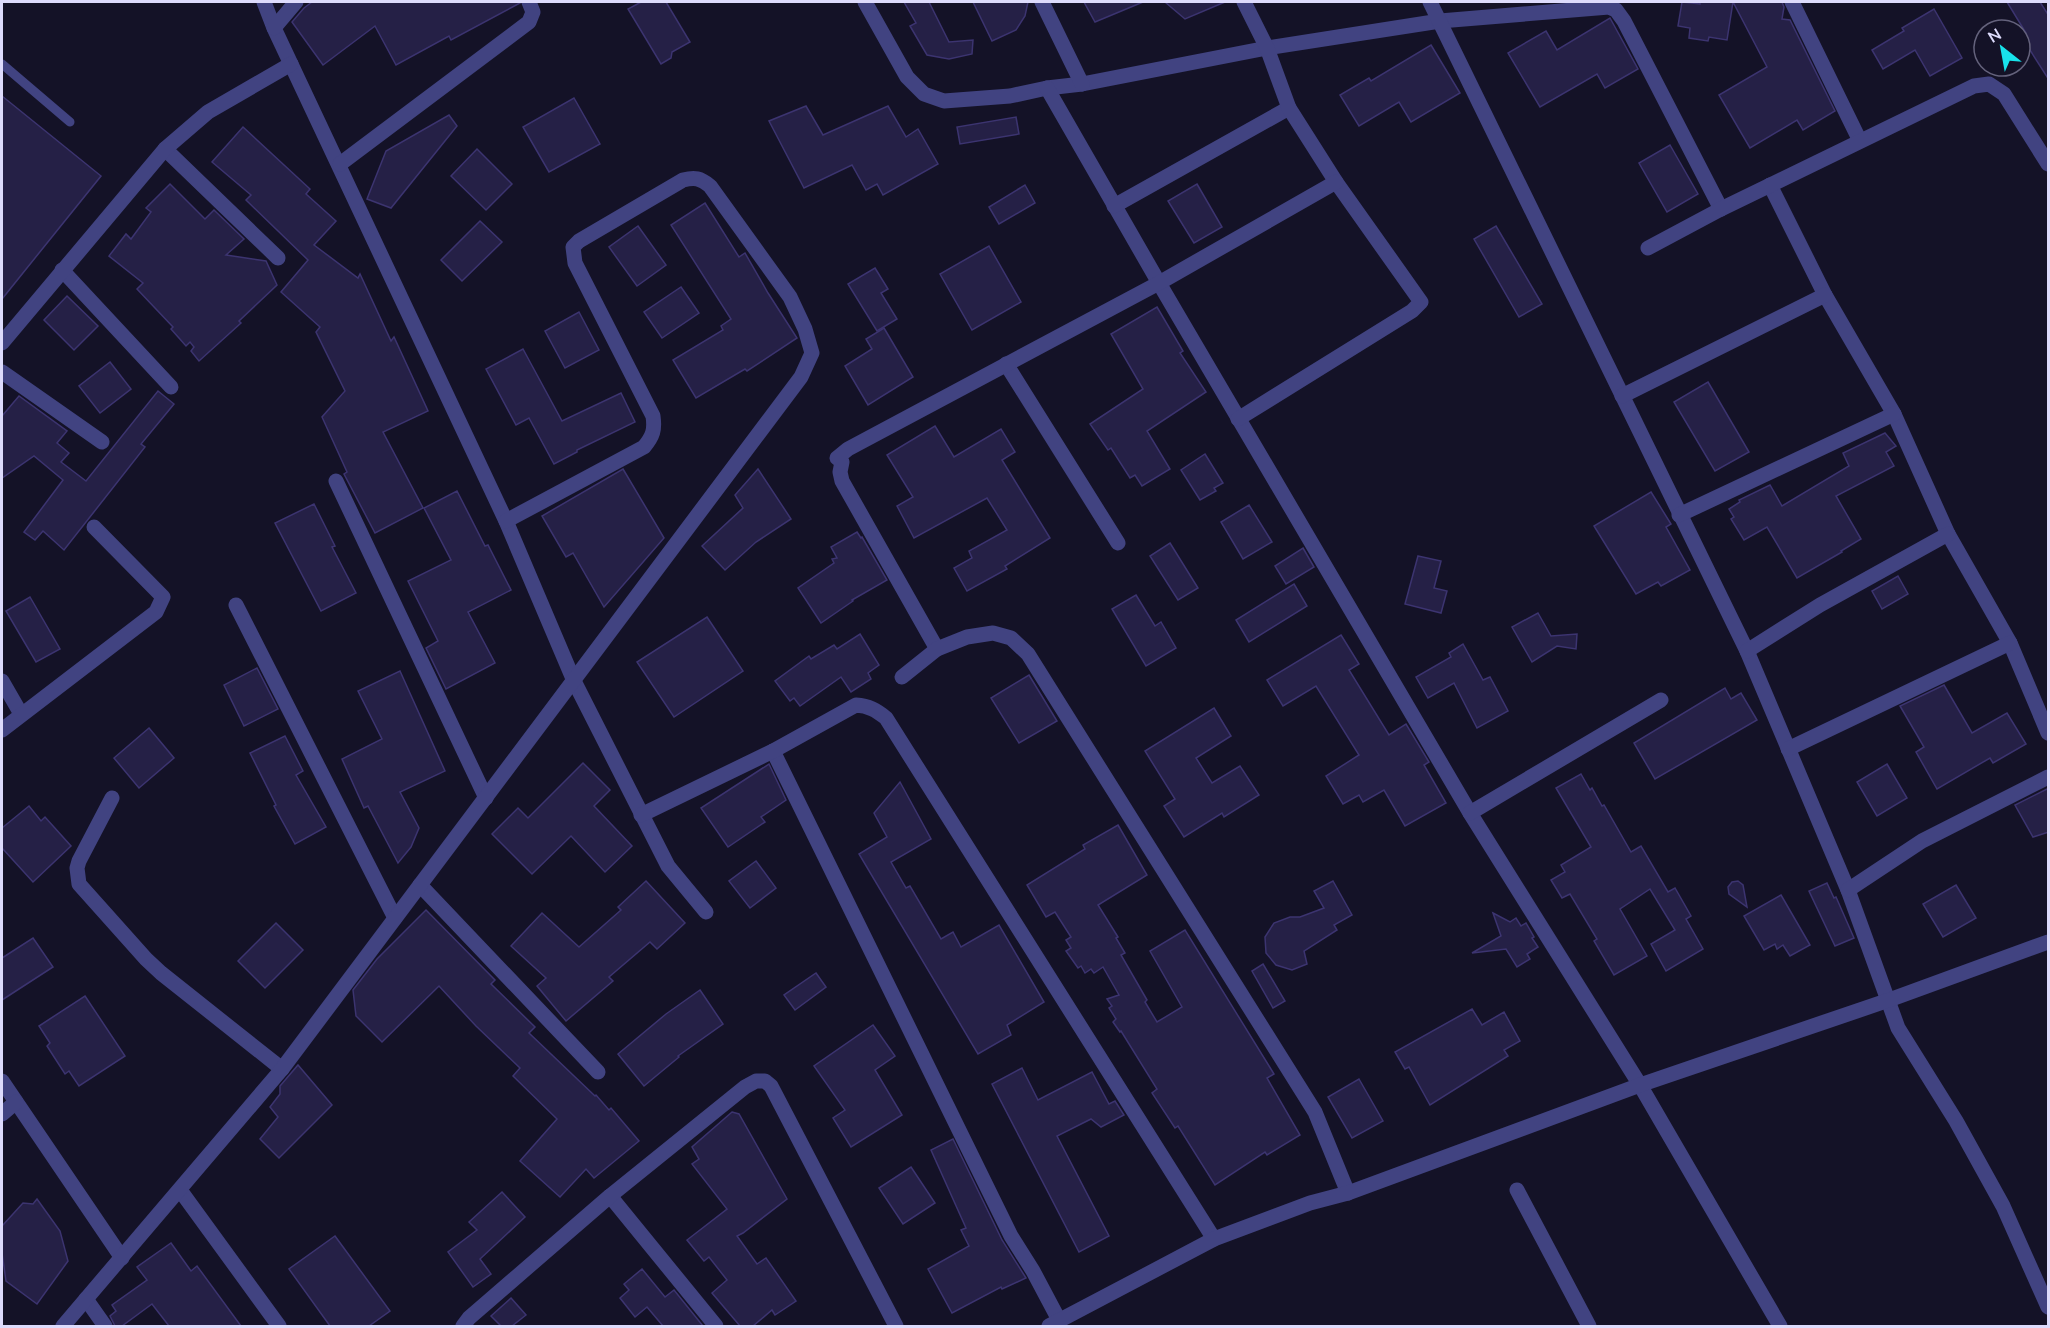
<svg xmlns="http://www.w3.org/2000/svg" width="2050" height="1328" font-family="Mulish,sans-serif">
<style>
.building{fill:#252046;stroke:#3c3470;stroke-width:1.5}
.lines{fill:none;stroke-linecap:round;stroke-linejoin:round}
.service{stroke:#414381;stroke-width:9}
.minor{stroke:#414381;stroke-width:15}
</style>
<rect width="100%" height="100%" fill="#141227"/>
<g class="building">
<polygon points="312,2 519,2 520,3 451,40 449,36 396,65 375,26 323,65 292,22 304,8"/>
<polygon points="641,2 666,2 690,42 672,52 671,58 661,64 628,9"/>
<polygon points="904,2 929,2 949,42 973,40 972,54 949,59 927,55 910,26 916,23"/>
<polygon points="973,2 1028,2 1025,16 1016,30 992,41"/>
<polygon points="1084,2 1143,2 1095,22"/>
<polygon points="1165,2 1225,2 1185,19"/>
<polygon points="1682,2 1700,4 1700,2 1782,2 1784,7 1782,19 1790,20 1835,111 1803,130 1797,120 1750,148 1719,95 1767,67 1733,2 1727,40 1709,37 1708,41 1689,38 1690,28 1678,26"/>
<polygon points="2007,2 2040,2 2049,16 2049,80 2021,36 2026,33"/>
<polygon points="1934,9 1962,58 1930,76 1915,50 1883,69 1872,50 1904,31 1902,28"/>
<polygon points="1610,18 1638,69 1605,88 1597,74 1540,107 1508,53 1546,31 1557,50"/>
<polygon points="1431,45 1460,93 1411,122 1399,102 1359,126 1340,95 1369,78 1371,81"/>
<polygon points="2,96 101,176 2,299"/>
<polygon points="574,98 600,144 549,172 523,127"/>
<polygon points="806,106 823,135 888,106 906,137 918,129 938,164 883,195 877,184 866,190 852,165 804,188 769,121"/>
<polygon points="449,115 457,126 391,208 367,199 386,151"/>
<polygon points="1016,117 1019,134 960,144 957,127"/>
<polygon points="243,127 310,189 306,194 336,221 314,245 358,278 360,274 391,341 394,337 428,411 383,432 423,508 375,533 344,474 347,472 322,417 345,391 316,332 320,327 281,292 308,260 246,200 251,195 212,162"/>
<polygon points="1670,145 1698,194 1667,212 1639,163"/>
<polygon points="477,149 512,184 486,210 451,176"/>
<polygon points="170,184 205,219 214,210 244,239 226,255 266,261 277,285 239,321 241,323 199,361 191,351 194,347 190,342 186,346 171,329 173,327 137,289 143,283 109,256 126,234 131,239 151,212 146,208"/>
<polygon points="1197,184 1222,227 1194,243 1168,201"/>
<polygon points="1025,185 1035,203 999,224 989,207"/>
<polygon points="705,203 739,257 745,253 768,293 797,338 747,371 745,369 696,398 673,360 723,330 721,326 731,319 671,225"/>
<polygon points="480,221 502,242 462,281 441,260"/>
<polygon points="638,226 666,265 637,286 609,247"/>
<polygon points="1496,226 1542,304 1519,317 1474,239"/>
<polygon points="989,246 1021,302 972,330 940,274"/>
<polygon points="875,268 888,289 881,293 897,319 877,331 848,284"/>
<polygon points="681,287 699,313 662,338 644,312"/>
<polygon points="67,296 98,326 74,350 44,320"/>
<polygon points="1157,307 1183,351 1180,353 1206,392 1147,431 1170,469 1142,486 1135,475 1130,478 1111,448 1108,450 1090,424 1143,389 1111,334"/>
<polygon points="579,312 599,350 565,368 545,331"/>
<polygon points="884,328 913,377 868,405 845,366 872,349 866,339"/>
<polygon points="523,349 562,421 621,393 635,422 577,450 577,452 554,464 529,418 516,425 486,369"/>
<polygon points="110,362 131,389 100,413 79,386"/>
<polygon points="1708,382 1749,452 1715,471 1674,402"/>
<polygon points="158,391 174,404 141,444 145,447 64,550 43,531 35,540 24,532 63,480 34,456 2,478 2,416 19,396 67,431 57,443 69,453 61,462 86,481"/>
<polygon points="935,426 954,457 1001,429 1015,452 1002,460 1050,538 1005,566 1007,569 967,591 954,568 972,558 969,551 1007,530 987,498 914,538 897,506 913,497 887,455"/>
<polygon points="1885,433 1896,446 1886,452 1894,466 1836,496 1861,539 1841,551 1842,552 1797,578 1767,527 1744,540 1731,519 1734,517 1729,509 1740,502 1739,500 1770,485 1782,506 1849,466 1843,453"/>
<polygon points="1205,454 1223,483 1214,488 1216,491 1200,500 1181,470"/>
<polygon points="623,469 664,538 604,607 573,553 566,557 542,516"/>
<polygon points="758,469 791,519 756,542 725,570 702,546 743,508 735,495"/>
<polygon points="457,491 485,546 488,545 511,590 468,612 495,663 446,689 426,648 438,641 408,581 451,560 424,508"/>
<polygon points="1651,492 1671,524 1666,527 1690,570 1661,586 1658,582 1636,594 1594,526"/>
<polygon points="314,504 335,546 332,547 356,593 321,611 275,523"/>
<polygon points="1249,505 1272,542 1243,559 1221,522"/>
<polygon points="857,532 861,538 862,537 887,580 852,600 853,601 821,623 798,588 834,563 832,559 837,558 831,547"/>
<polygon points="1170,543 1198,588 1178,600 1150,556"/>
<polygon points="1303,548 1314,567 1286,584 1275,566"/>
<polygon points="1418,556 1441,561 1434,588 1447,591 1441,613 1405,604"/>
<polygon points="1898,576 1908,594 1882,609 1872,591"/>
<polygon points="1294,584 1307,606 1249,642 1236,620"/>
<polygon points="1136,595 1155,626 1161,622 1176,648 1146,666 1112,609"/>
<polygon points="30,597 60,649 36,662 6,611"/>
<polygon points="1538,613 1551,636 1577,634 1576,649 1557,646 1532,662 1512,627"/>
<polygon points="707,617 743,671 674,717 637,662"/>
<polygon points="860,634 879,665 868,673 871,679 851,692 841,677 800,706 794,698 790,701 775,681 809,656 811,659 834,645 837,649"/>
<polygon points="1341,635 1359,664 1349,670 1389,735 1406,724 1429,762 1424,765 1446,803 1405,826 1384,790 1363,802 1359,795 1343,804 1326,776 1359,755 1316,686 1283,706 1267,680"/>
<polygon points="1463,644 1483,680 1490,677 1508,711 1477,728 1454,683 1428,698 1416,677 1451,657 1449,653"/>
<polygon points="257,668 278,709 244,726 224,685"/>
<polygon points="400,671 445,771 400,792 419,828 411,847 398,863 368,806 364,808 342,759 382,739 358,691"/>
<polygon points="1029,675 1057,721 1019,743 991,698"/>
<polygon points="1944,685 1972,733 2007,713 2026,744 1993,763 1990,758 1937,789 1916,752 1924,747 1900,706"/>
<polygon points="1725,688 1731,699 1741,693 1757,720 1655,779 1634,743"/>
<polygon points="1214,708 1231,736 1196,758 1212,783 1240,766 1259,795 1224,817 1222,813 1184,837 1164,806 1175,799 1145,751"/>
<polygon points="149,728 174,758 139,788 114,758"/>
<polygon points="285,736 303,771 296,775 326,827 295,844 274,806 276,805 250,753"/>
<polygon points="583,763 610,790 594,806 632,846 605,872 571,836 532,874 492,834 518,808 528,818"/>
<polygon points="769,764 786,800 761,817 765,822 728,847 701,808"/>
<polygon points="1887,764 1907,798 1877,816 1857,782"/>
<polygon points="1581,774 1590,790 1592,788 1602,806 1604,805 1631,852 1641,846 1668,892 1675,888 1691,916 1686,919 1703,949 1666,971 1651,944 1675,930 1650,889 1620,909 1647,956 1614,975 1594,941 1597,939 1570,894 1562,898 1551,880 1565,872 1561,865 1591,847 1556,788"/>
<polygon points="900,782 931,839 891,862 906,888 910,886 941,939 953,932 961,947 999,925 1044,1002 1007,1025 1011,1035 978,1054 859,854 887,837 874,813"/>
<polygon points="2049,788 2049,832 2033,837 2015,805"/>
<polygon points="29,806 41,821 45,817 71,846 33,882 2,848 2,828"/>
<polygon points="1118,825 1147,875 1098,905 1118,937 1116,938 1125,953 1121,955 1147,1000 1145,1002 1157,1022 1182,1007 1150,951 1185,930 1274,1074 1267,1078 1300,1135 1267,1155 1265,1152 1215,1185 1178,1126 1175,1128 1152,1093 1157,1089 1121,1031 1120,1032 1113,1022 1116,1019 1109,1008 1112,1006 1107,999 1119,995 1103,967 1094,973 1091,969 1085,973 1081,966 1078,968 1066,951 1071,948 1066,940 1071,937 1055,912 1046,917 1027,885 1085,849 1083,845"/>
<polygon points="756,861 776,888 750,908 729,881"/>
<polygon points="646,881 685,923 657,949 650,942 609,977 613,981 566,1021 537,986 546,978 511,946 542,913 579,947 621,910 618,907"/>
<polygon points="1333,881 1352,915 1334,925 1337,930 1304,951 1307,964 1292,970 1276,965 1266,953 1265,937 1274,923 1290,917 1300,917 1324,908 1314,891"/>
<polygon points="1738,881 1743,885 1747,907 1729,894 1728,887 1732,882"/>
<polygon points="1827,883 1834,898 1836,897 1854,938 1835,946 1809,891"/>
<polygon points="1956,885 1976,918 1943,937 1923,904"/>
<polygon points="1781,895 1810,945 1790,956 1783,945 1777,949 1775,944 1764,950 1744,916"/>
<polygon points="426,910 495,980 491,984 535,1027 529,1033 595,1096 596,1095 609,1110 611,1108 639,1141 594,1178 586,1169 560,1197 520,1161 557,1119 513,1076 520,1068 476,1026 439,986 382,1042 356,1016 353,990 377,959"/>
<polygon points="1493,913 1510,922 1516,918 1521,926 1526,923 1534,937 1532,938 1538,947 1527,954 1530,959 1517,967 1506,949 1472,953 1501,936"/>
<polygon points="276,923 303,950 265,988 238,961"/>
<polygon points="33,938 53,967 2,1000 2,958"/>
<polygon points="1263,964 1285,1001 1273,1008 1252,971"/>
<polygon points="816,973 826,987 795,1010 784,995"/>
<polygon points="700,990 723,1024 678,1056 679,1057 644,1086 618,1054 666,1014"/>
<polygon points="85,996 125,1056 79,1086 69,1071 65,1074 47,1046 50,1043 39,1026"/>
<polygon points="1472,1009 1482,1025 1504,1012 1520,1041 1504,1050 1508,1056 1430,1105 1409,1067 1405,1069 1395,1052"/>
<polygon points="873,1025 895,1056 875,1070 902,1115 851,1147 833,1118 845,1110 814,1066"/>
<polygon points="298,1065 332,1105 279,1158 260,1139 278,1117 270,1107 280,1094 280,1086"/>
<polygon points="1022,1068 1038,1100 1092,1072 1109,1104 1115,1101 1124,1115 1101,1127 1091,1119 1057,1136 1109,1236 1079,1252 992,1084"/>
<polygon points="1359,1079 1383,1121 1352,1138 1328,1097"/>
<polygon points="732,1112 739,1114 787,1199 743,1233 737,1236 757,1264 766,1258 796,1301 775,1315 772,1310 753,1326 740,1326 712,1293 727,1280 709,1257 704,1261 687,1240 727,1209 692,1164 699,1159 692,1147"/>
<polygon points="953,1139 1002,1240 1026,1278 1002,1289 1001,1287 952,1313 928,1269 969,1246 961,1230 966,1228 931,1150"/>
<polygon points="911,1167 935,1203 903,1224 879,1188"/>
<polygon points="502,1192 525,1217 480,1259 491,1274 473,1287 448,1252 477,1230 469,1222"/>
<polygon points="37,1199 60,1231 68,1261 37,1304 6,1281 2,1253 2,1226 23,1203 33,1204"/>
<polygon points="335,1236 390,1311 369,1326 330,1326 289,1269"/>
<polygon points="171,1243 191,1271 197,1266 241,1326 169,1326 152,1304 122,1326 115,1326 110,1316 116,1311 112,1305 147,1280 137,1267"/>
<polygon points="642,1269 665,1297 674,1290 703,1326 663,1326 647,1307 635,1317 620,1298 629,1290 624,1284"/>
<polygon points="511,1298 526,1315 512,1326 501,1326 491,1316"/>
</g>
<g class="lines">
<polyline class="service" points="2,64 70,122"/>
<g class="minor">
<polyline points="264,2 274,28 506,521 574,681 668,866 706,912"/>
<polyline points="865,2 907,77 924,94 944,101 1010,96 1047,88 1082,84 1267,48 1440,21 1609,7 1616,10 1624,21 1721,209"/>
<polyline points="1042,2 1082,84"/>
<polyline points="1430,2 1747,651 1848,890 1898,1028 1956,1121 2003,1206 2048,1307"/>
<polyline points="1792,2 1860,141"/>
<polyline points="274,28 296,2"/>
<polyline points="1047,88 1159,283 1470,813 1640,1085 1780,1326"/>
<polyline points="165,149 278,258"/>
<polyline points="340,164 529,22 533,12 529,2"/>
<polyline points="1770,185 1825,295 1894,414 1948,534 2010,643 2048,733"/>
<polyline points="1114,206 1289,108"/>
<polyline points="1648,248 1721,209 1974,86 1989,84 2004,94 2048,164"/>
<polyline points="62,270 171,387"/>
<polyline points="2,343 165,149 208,112 291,64"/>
<polyline points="1006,364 1118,543"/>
<polyline points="2,372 102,442"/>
<polyline points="1622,396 1825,295"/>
<polyline points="1238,419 1412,311 1421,302 1336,182 1289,108 1267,48 1244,2"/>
<polyline points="336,481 486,798"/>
<polyline points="1679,515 1894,414"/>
<polyline points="236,605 395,918"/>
<polyline points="937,649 842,481 840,472 842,462 837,458 848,449 1159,283 1336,182"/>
<polyline points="1747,651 1820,605 1948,534"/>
<polyline points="902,677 937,649 967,637 993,633 1011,638 1028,654 1315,1112 1348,1193"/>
<polyline points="2,681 21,714"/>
<polyline points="2,730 156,612 163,597 94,527"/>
<polyline points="1788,749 2010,643"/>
<polyline points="773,751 1011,1236 1033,1271 1059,1320"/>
<polyline points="112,798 79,861 77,868 79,884 146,959 161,973 282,1069"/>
<polyline points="1470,813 1661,700"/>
<path d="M641,815L773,751L856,705C869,706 876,710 886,718L1214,1239"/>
<polyline points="420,885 598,1072"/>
<polyline points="1848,890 1922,841 2048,777"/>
<polyline points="2,1081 122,1258"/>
<polyline points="2,1114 16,1102"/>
<polyline points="180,1190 279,1326"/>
<polyline points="1517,1190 1589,1326"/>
<polyline points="610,1196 716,1326"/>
<polyline points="86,1299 105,1326"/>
<path d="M63,1326L282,1069L801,377L812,353L805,329L790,297L710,186C700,178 695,177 683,180L579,241L573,247L575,263L653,416C655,430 653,436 644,447L506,521"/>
<polyline points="463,1326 469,1318 610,1196 745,1087 756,1081 765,1081 771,1086 896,1326"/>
<polyline points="1049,1326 1214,1239 1310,1203 1348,1193 1640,1085 1889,1000 2048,942"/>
</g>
</g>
<rect width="2050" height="1328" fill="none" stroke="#dddbfc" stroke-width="6"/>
<g transform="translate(2002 48) rotate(329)"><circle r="28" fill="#141227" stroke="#64627c" stroke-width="1.5"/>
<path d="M0-4.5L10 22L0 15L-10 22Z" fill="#18e2eb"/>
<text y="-9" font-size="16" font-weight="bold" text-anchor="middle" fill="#dddbfc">N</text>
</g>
</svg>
